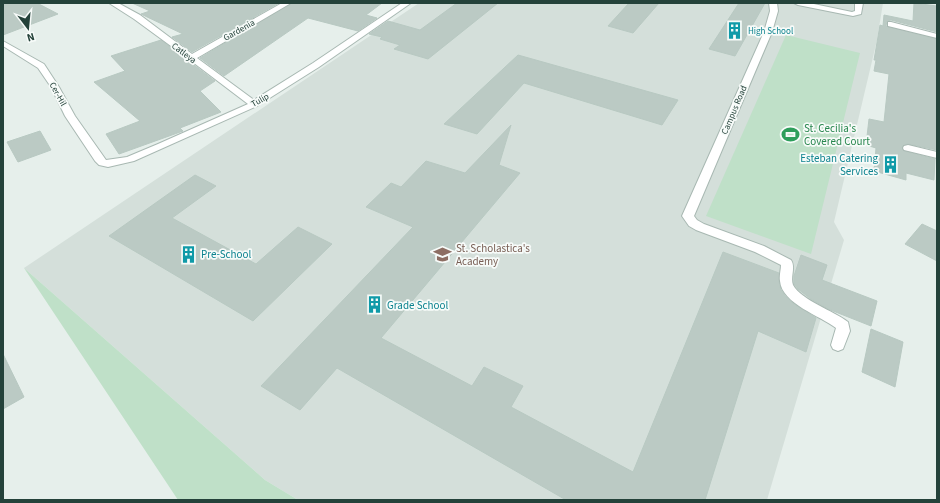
<svg xmlns="http://www.w3.org/2000/svg" width="940" height="503" font-family="'Source Sans 3',sans-serif">
<style>
.built{fill:#d4dfda}
.green{fill:#bfe0c8}
.building{fill:#bbcac4;stroke:#b8c9c2}
.lines{fill:none;stroke-linecap:round;stroke-linejoin:round}
.minor-casing{stroke:#a8b8b2;stroke-width:2}
.minor{fill:#fff;fill-rule:evenodd}
.labels{text-anchor:middle;stroke-width:3.5;stroke-linejoin:round;paint-order:stroke}
.far-street-label{font-size:9px;fill:#24423a;stroke:#f7fbf9}
.far-culture-label{font-size:9px;fill:#0d838f;stroke:#f7fbf9;text-anchor:start}
.leisure-label{font-size:11px;fill:#27864d;stroke:#f7fbf9;text-anchor:start}
.culture-label{font-size:11px;fill:#0d838f;stroke:#f7fbf9;text-anchor:start}
.education-label{font-size:11px;fill:#785e54;stroke:#f7fbf9;text-anchor:start}
</style>
<rect width="100%" height="100%" fill="#e6efeb"/>
<polygon class="built" points="419,3 883,3 877,40 834,222 844,240 767,500 298,500 265,480 24,268"/>
<g class="green">
<polygon points="786,35 860,53 811,254 706,216"/>
<polygon points="24,268 265,480 298,500 178,500"/>
</g>
<g class="building">
<polygon points="3,3 37,3 58,14 3,35"/>
<polygon points="132,3 279,3 192,52 172,37 183,34 143,15 141,14 150,11"/>
<polygon points="292,3 382,3 366,15 377,18 358,31 308,18 224,76 200,58"/>
<polygon points="457,3 498,3 428,59 394,49 400,45 380,39 382,37 369,34 388,21 420,30"/>
<polygon points="629,3 659,3 633,33 608,26"/>
<polygon points="739,3 765,3 735,56 709,49"/>
<polygon points="914,3 937,6 937,32 891,20 887,21 886,26 937,39 937,150 908,144 904,145 902,147 904,151 935,159 934,180 906,173 906,180 874,171 876,148 866,145 869,119 884,122 889,74 874,71 876,60 874,60 880,25 883,26 884,15 913,21"/>
<polygon points="161,40 185,58 186,61 190,62 215,81 200,91 221,112 180,128 183,131 119,154 106,134 140,121 94,82 125,71 111,56"/>
<polygon points="518,55 678,100 662,125 524,83 477,134 444,124"/>
<polygon points="511,125 499,165 520,173 381,338 472,386 484,367 523,386 511,407 633,472 723,252 779,273 779,281 781,290 786,297 794,304 816,318 806,352 758,331 705,500 566,500 337,368 300,410 261,386 413,227 366,207 391,183 401,187 426,161 465,173"/>
<polygon points="40,131 51,150 18,162 7,142"/>
<polygon points="195,175 216,186 172,218 256,264 298,227 332,244 253,321 109,236"/>
<polygon points="922,224 937,231 937,261 905,244"/>
<polygon points="801,255 827,265 822,280 877,301 871,326 828,309 811,299 798,289 794,284 794,276"/>
<polygon points="871,329 903,342 895,387 862,372"/>
<polygon points="3,354 24,397 3,409"/>
</g>
<g class="lines">
<defs>
<g id="minor">
<polygon points="109,3 118,3 140,15 192,54 282,3 291,3 197,58 254,100 313,63 402,3 411,3 319,67 257,106 134,161 108,167 99,165 95,161 65,116 51,87 38,68 3,46 3,41 44,64 59,87 75,116 106,160 127,157 158,144 248,104 190,60 187,60 186,57 134,19"/>
<path d="M769,3H777L778,11L772,32L694,216L697,220L704,224L764,246L791,260C796,267 790,277 793,285C801,300 834,311 848,322L850,331L843,349L838,351L833,349L831,345L836,328C821,316 782,304 780,281C779,276 781,270 781,265L755,252L696,230L689,226L682,216L764,32L770,11Z"/>
<polygon points="794,3 809,3 852,12 855,11 855,3 863,3 861,14 853,16 798,5"/>
<polygon points="888,22 891,22 937,34 937,38 888,26"/>
<polygon points="908,145 937,152 937,158 904,150 903,148 904,146"/>
</g>
</defs>
<use href="#minor" class="minor-casing"/>
<use href="#minor" class="minor"/>
</g>
<defs>
<symbol id="building-bare" viewBox="-9 -9 18 18"><path d="M-4-6H4V6H1V3H-1V6H-4ZM-2.5-4.3h1.7v1.8h-1.7ZM.8-4.3h1.7v1.8H.8ZM-2.5-1h1.7V.8h-1.7ZM.8-1h1.7V.8H.8Z" fill="#0f9aa8" stroke="#f7fbf9" stroke-width="2.5" paint-order="stroke"/></symbol>
<symbol id="stadium-bare" viewBox="-9 -9 18 18"><path d="M0-5a6.5 5 0 1 0 0 10a6.5 5 0 1 0 0-10ZM-3.5-1.8h7v3.6h-7Z" fill="#2e9e5b" stroke="#f7fbf9" stroke-width="2.5" paint-order="stroke"/></symbol>
<symbol id="school-bare" viewBox="-9 -9 18 18"><path d="M0-5L7-2L0 1L-7-2ZM-4 1L0 2.5L4 1V4Q0 6-4 4Z" fill="#8d6e63" stroke="#f7fbf9" stroke-width="2.5" paint-order="stroke"/></symbol>
</defs>
<g fill-rule="evenodd">
<use href="#building-bare" x="722" y="18" width="25" height="25"/>
<use href="#stadium-bare" x="778" y="122" width="25" height="25"/>
<use href="#building-bare" x="878" y="152" width="25" height="25"/>
<use href="#building-bare" x="176" y="242" width="25" height="25"/>
<use href="#school-bare" x="430" y="242" width="25" height="25"/>
<use href="#building-bare" x="362" y="292" width="25" height="25"/>
</g>
<g class="labels">
<g class="far-street-label">
<text transform="translate(239 30) rotate(-29)" y="3">Gardenia</text>
<text transform="translate(184 53) rotate(37)" y="3">Catleya</text>
<text transform="translate(58 94) rotate(61)" y="3">Cer-Hil</text>
<text transform="translate(260 100) rotate(-30)" y="3">Tulip</text>
<text transform="translate(734 110) rotate(-67)" y="3">Campus Road</text>
</g>
<g class="far-culture-label">
<text x="748" y="34">High School</text>
</g>
<g class="leisure-label">
<text x="804" y="132">St. Cecilia's<tspan x="804" dy="13">Covered Court</tspan></text>
</g>
<g class="culture-label">
<text x="878" y="162" text-anchor="end">Esteban Catering<tspan x="878" dy="13">Services</tspan></text>
<text x="201" y="258">Pre-School</text>
<text x="387" y="309">Grade School</text>
</g>
<g class="education-label">
<text x="456" y="252">St. Scholastica's<tspan x="456" dy="13">Academy</tspan></text>
</g>
</g>
<rect width="940" height="503" fill="none" stroke="#24423a" stroke-width="8"/>
<g transform="translate(28 28) rotate(164)" stroke="#f7fbf9" stroke-width="3" paint-order="stroke">
<path d="M0-3L7 15L0 10L-7 15Z" fill="#24423a"/>
<text y="-6" font-size="11" font-weight="bold" text-anchor="middle" fill="#24423a">N</text>
</g>
</svg>
